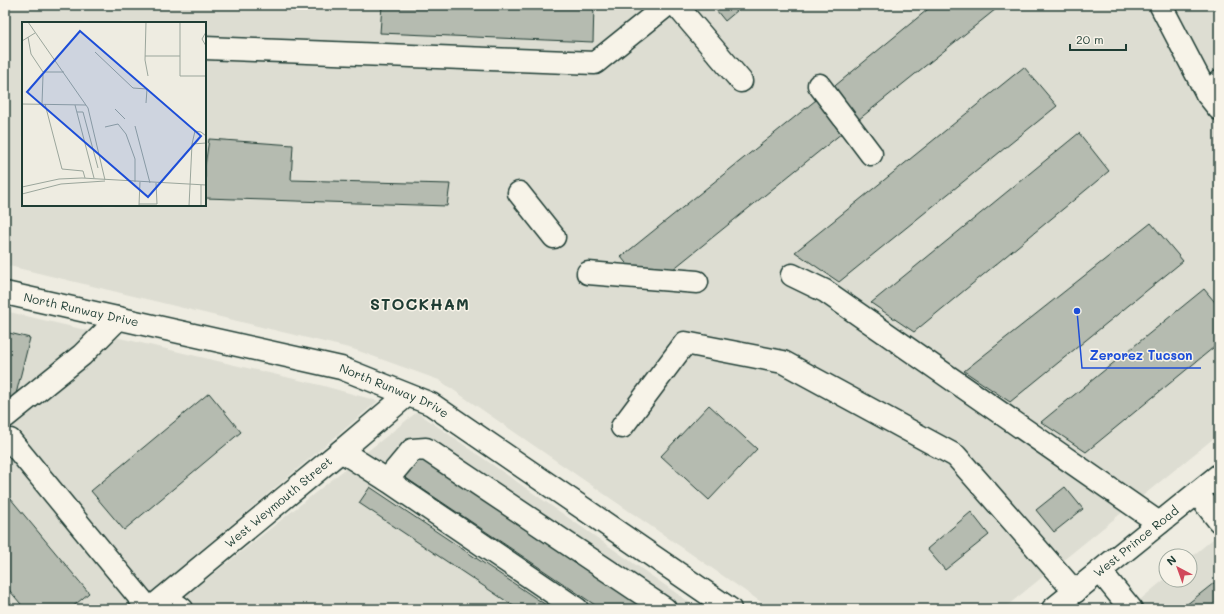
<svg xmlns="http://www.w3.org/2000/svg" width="1224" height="614" font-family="Mali,sans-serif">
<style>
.built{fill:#ddddd2;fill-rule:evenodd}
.building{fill:#b5bbb0;stroke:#1f3d34}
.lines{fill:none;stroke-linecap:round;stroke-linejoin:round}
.minor-casing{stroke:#1f3d34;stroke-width:25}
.major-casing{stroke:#1f3d34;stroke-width:25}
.minor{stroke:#f7f3e8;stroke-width:22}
.major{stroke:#f7f3e8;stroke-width:22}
.labels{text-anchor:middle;stroke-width:3;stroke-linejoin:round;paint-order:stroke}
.street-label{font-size:12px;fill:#1f3d34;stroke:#f7f3e8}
.district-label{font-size:16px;font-weight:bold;letter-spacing:1px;fill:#1f3d34;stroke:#f7f3e8}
.inset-road{fill:none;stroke:#9ba69c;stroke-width:1}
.view{fill:#1d4ed8;fill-opacity:0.15;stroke:#1d4ed8;stroke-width:2}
.inset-edge{fill:none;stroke:#1f3d34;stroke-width:2}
.leader{fill:none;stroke:#1d4ed8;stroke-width:1.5}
.callout-dot{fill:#1d4ed8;stroke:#f7f3e8;stroke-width:1.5}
.callout-label{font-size:13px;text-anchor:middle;font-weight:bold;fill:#1d4ed8;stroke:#f7f3e8;stroke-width:3;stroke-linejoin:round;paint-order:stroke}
</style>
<rect width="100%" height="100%" fill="#eeece1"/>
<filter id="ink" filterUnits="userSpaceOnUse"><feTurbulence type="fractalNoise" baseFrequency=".025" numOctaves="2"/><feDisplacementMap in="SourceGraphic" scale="8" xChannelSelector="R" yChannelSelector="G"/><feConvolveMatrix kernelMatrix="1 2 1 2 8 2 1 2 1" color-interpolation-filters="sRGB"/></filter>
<g filter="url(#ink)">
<g class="built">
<path d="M5,5H1219V434L1003,609H771L439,380L353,349L5,265ZM23,23H205V205H23Z"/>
<polygon points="5,311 320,385 378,401 131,609 5,609"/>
<polygon points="417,412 699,609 169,609"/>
<polygon points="1219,534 1219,609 1129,609 1166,578 1166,580 1190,580 1190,558"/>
</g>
<g class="building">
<polygon points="382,5 594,5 593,42 380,33"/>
<polygon points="712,5 744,5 725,21"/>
<polygon points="933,5 1001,5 858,120 830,90"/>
<polygon points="1024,67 1057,106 839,282 795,252"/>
<polygon points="816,100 842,133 672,270 630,268 621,257"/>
<polygon points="1079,133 1109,171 914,332 871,303"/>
<polygon points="209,139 293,145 291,180 450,184 447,206 205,198 205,166"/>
<polygon points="1151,223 1183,261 1010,402 964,371"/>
<polygon points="1204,289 1219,307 1219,343 1086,452 1041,422"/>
<polygon points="5,332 30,338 14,402 5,400"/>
<polygon points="209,393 241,432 124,530 91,491"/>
<polygon points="709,405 757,449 709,500 661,456"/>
<polygon points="419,453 651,609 601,609 403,476"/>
<polygon points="370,487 552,609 518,609 359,503"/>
<polygon points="1065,487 1083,509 1054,532 1036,510"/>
<polygon points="5,492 89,593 70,609 25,609 5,585"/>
<polygon points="971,512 989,535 945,570 927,549"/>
<polygon points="1219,579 1219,609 1181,609"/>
<polygon points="5,596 16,609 5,609"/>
</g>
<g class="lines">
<defs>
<g id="minor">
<polyline points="676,5 741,81"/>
<polyline points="1162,5 1161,6 1207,94"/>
<polyline points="205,48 595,63 667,5"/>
<polyline points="1219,82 1207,94 1219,109"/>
<polyline points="819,85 871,154"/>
<polyline points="519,193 554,237"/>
<polyline points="588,273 697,282"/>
<polyline points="792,275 825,291 1159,523"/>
<path id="s1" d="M5,293L341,368L431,404L730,609"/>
<polyline points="5,417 82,355 119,318"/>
<polyline points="622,427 685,343 783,362 956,456 1075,592"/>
<polyline points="10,440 149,609"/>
<polyline points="341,451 387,480 577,609"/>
<polyline points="387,480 412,450 426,449 665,609"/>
<polyline points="1197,493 1219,521"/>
<polyline points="1100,571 1131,609"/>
<polyline points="165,597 182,609"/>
<path id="s2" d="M150,609L341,451L407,395"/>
</g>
<g id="major">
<path id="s3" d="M1053,609L1219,475"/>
</g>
</defs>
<use href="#minor" class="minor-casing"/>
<use href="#major" class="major-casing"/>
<use href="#minor" class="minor"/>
<use href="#major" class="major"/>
</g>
</g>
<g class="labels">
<g class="street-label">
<text dy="4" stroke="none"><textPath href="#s1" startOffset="78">North Runway Drive</textPath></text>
<text dy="4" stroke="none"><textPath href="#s1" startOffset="402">North Runway Drive</textPath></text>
<text dy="4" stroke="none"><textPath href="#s2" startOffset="167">West Weymouth Street</textPath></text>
<text dy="4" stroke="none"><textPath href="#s3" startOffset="107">West Prince Road</textPath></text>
</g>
<g class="district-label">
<text x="420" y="310">STOCKHAM</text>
</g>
</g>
<g transform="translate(22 22)">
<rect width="184" height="184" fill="#eeece1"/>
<path class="inset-road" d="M6,0L66,86L83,158M124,0L123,38L126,54M158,0V54H184M184,10L180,17L184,24M6,15L9,32L21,50H42M0,19L13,11M73,30L111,66L125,67L124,81M123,34H158M0,82L64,83M20,82L21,53M23,82L40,147L61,149L63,156M53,83L72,156M93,87L103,97M55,90H61L76,146M113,104L128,161M83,105L96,102L104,112L113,137V160M170,122L173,109L179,110L184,114M0,165L37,157L60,156L184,163M0,172L39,162L83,159M117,182H135L134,161M117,183L118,160M167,184L170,122L184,121M179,184V163"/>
<path class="view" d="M58,9L179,114L126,175L5,70Z"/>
<rect width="184" height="184" class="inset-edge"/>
</g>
<path class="leader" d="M1077 311L1082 368H1201"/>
<circle class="callout-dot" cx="1077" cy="311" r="4"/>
<g class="callout-label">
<text x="1141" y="360">Zerorez Tucson</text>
</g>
<rect width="1224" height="614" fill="none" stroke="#f7f3e8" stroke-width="20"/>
<rect x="10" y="10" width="1204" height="594" fill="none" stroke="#1f3d34" stroke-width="1.5" filter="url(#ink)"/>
<g transform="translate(1178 568) rotate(319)"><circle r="19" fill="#f7f3e8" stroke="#a1aaa0"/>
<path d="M0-3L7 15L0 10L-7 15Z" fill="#d1495b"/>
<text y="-6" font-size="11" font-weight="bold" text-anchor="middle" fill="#1f3d34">N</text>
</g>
<path d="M1070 44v6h56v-6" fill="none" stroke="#1f3d34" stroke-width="2"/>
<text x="1076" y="44" font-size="12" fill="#1f3d34" stroke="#f7f3e8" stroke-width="3" paint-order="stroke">20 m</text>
</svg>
